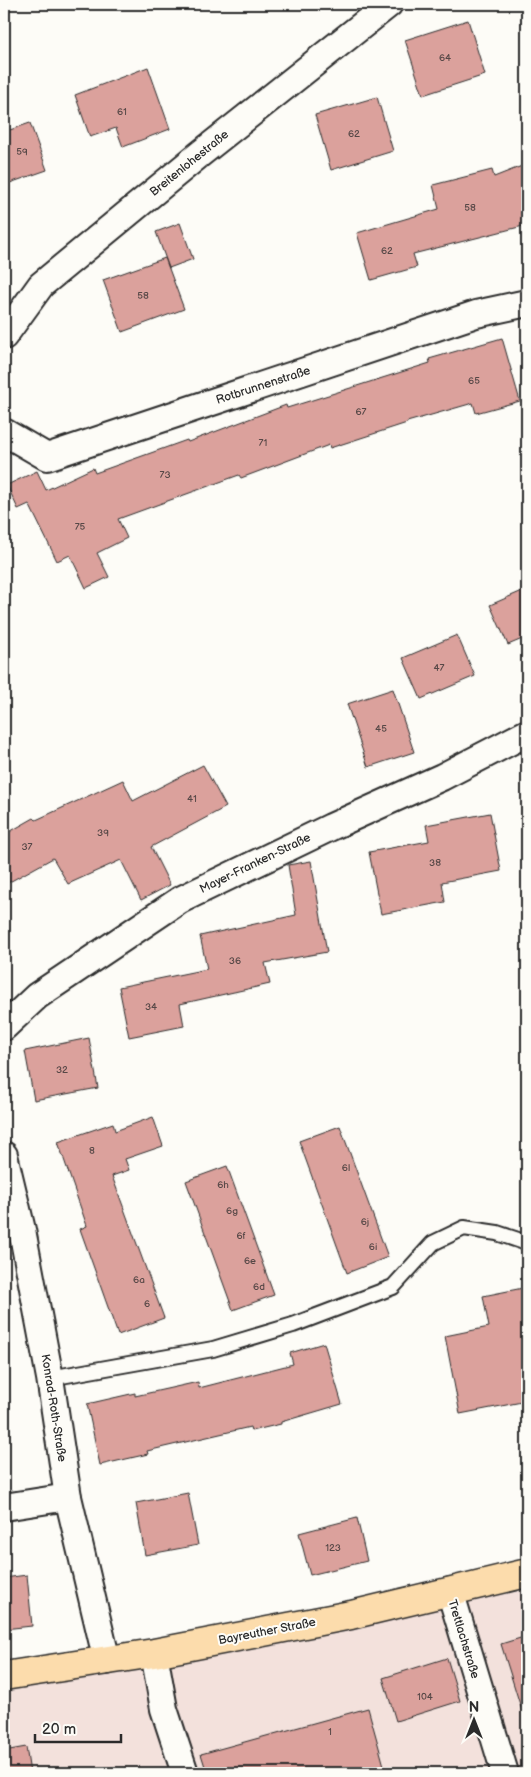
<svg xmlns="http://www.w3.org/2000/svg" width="531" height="1777" font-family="'Balsamiq Sans',sans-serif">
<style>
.built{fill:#f3e1dc}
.building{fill:#dba19c;stroke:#2b2b2b}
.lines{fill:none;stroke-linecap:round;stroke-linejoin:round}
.service-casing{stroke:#2b2b2b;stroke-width:18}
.minor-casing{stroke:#2b2b2b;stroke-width:30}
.primary-casing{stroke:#2b2b2b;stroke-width:31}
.service{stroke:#fdfcf7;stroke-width:14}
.minor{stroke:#fdfcf7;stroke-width:26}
.primary{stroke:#fcdcac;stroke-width:28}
.labels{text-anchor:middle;stroke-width:4;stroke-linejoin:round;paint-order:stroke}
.number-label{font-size:10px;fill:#574847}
.street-label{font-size:12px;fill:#2b2b2b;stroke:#fdfcf7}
</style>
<rect width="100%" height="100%" fill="#fdfcf7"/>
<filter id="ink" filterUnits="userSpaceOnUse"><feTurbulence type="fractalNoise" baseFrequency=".02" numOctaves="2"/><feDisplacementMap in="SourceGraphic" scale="10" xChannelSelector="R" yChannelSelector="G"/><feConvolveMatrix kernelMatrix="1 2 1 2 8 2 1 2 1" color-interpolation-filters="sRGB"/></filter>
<g filter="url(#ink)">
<polygon class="built" points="527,1578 527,1773 4,1773 4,1672"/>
<g class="building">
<polygon points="468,20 485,75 423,95 405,40"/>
<polygon points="148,67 170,129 123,147 116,128 90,137 75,95"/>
<polygon points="377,97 393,151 331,170 315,115"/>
<polygon points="30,123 47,170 4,185 4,132"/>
<polygon points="527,164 527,225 413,254 417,267 371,280 357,233 439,209 433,185 492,170 494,177"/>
<polygon points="180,223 193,259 169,268 156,232"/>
<polygon points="165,258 184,309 122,332 103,280"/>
<polygon points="502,338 520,401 476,413 473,403 407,422 407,423 330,448 329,445 241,478 239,475 118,519 127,538 97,553 109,577 86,588 70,555 57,561 29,504 18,509 7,485 37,471 46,490 93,468 95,473 187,440 188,442 286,405 287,408 430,363 429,359"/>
<polygon points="527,589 527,637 508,645 490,605"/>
<polygon points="457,635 475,676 421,699 403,658"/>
<polygon points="393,689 414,752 368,767 347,704"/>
<polygon points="203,765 226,807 151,847 170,885 141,900 121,860 68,884 53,858 4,885 4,835 34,818 36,820 123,780 133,801"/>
<polygon points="490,813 501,871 442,882 445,902 381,914 369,852 429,841 426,825"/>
<polygon points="311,861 327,952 265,963 270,984 180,1004 184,1026 129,1037 119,987 207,969 200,936 296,915 288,865"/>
<polygon points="89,1038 98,1088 34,1100 25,1051"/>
<polygon points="153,1117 163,1146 125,1159 129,1170 112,1176 164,1318 118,1335 80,1229 87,1226 58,1142 113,1123 115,1131"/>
<polygon points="340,1126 388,1257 347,1273 299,1141"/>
<polygon points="227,1166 274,1295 233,1310 186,1181"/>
<polygon points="523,1288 527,1309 527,1401 460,1414 445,1336 489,1327 483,1296"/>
<polygon points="324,1343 342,1404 281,1422 281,1424 251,1431 250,1427 147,1451 148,1454 100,1465 87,1404 135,1393 135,1396 198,1382 199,1388 293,1364 290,1353"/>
<polygon points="188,1493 198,1545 145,1555 136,1503"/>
<polygon points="357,1518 367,1561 310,1575 299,1533"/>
<polygon points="27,1575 32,1626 4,1629 4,1578"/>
<polygon points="527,1636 527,1710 522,1711 501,1644"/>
<polygon points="447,1658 460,1701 396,1721 383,1678"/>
<polygon points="368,1708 386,1773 207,1773 201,1754"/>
<polygon points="26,1747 30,1773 4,1773 4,1751"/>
</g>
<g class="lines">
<defs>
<polyline id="service" points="50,1378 213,1349 293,1325 393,1287 433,1243 464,1228 497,1233 527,1243"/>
<g id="minor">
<polyline points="4,336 41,285 200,154 389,4"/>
<polyline points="4,432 47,457 476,314 527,303"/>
<polyline points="4,1027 37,996 180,900 331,827 442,777 527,733"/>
<polyline points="4,1155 22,1230 50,1378 68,1497 107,1661"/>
<polyline points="4,1507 68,1497"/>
<polyline points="450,1591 505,1773"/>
<polyline points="154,1653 164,1709 185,1773"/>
</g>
<polyline id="primary" points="4,1676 154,1653 351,1615 527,1573"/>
</defs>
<use href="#service" class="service-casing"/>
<use href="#minor" class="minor-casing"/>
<use href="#primary" class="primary-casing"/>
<use href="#service" class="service"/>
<use href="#minor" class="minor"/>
<use href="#primary" class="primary"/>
</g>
</g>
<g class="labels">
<g class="number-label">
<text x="445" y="61">64</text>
<text x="122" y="115">61</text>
<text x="354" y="137">62</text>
<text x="22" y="155">59</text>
<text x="470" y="211">58</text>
<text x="387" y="254">62</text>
<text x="143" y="299">58</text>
<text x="474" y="384">65</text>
<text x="361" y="415">67</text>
<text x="263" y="446">71</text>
<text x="165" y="478">73</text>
<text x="80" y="530">75</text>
<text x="439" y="671">47</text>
<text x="381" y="732">45</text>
<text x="192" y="802">41</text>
<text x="103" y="836">39</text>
<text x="27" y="850">37</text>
<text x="435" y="866">38</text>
<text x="235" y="964">36</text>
<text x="151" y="1010">34</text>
<text x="62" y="1073">32</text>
<text x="92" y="1154">8</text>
<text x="346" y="1171">6l</text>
<text x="223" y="1188">6h</text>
<text x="232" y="1214">6g</text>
<text x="365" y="1225">6j</text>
<text x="241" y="1239">6f</text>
<text x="373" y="1250">6i</text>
<text x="250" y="1264">6e</text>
<text x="139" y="1283">6a</text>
<text x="259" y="1290">6d</text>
<text x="147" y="1307">6</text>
<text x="333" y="1551">123</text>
<text x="425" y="1700">104</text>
<text x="330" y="1735">1</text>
</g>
<g class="street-label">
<text transform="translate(189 163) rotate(-39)" y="4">Breitenlohestraße</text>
<text transform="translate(263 385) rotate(-18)" y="4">Rotbrunnenstraße</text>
<text transform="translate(255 863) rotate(-26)" y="4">Mayer-Franken-Straße</text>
<text transform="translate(54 1408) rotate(81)" y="4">Konrad-Roth-Straße</text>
<text transform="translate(267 1631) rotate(-11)" y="4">Bayreuther Straße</text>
<text transform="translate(464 1639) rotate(73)" y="4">Trettlachstraße</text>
</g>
</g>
<rect width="531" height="1777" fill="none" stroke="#fdfcf7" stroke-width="20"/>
<rect x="10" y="10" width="511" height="1757" fill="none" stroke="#2b2b2b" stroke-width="2" filter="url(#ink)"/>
<g transform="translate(474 1720)" stroke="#fdfcf7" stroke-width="4" paint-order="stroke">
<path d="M0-4L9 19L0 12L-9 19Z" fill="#2b2b2b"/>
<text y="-8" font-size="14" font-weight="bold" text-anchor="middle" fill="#2b2b2b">N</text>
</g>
<path d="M35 1734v8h86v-8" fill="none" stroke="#2b2b2b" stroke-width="2.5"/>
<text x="42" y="1734" font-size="15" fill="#2b2b2b" stroke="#fdfcf7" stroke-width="4" paint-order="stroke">20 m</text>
</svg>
